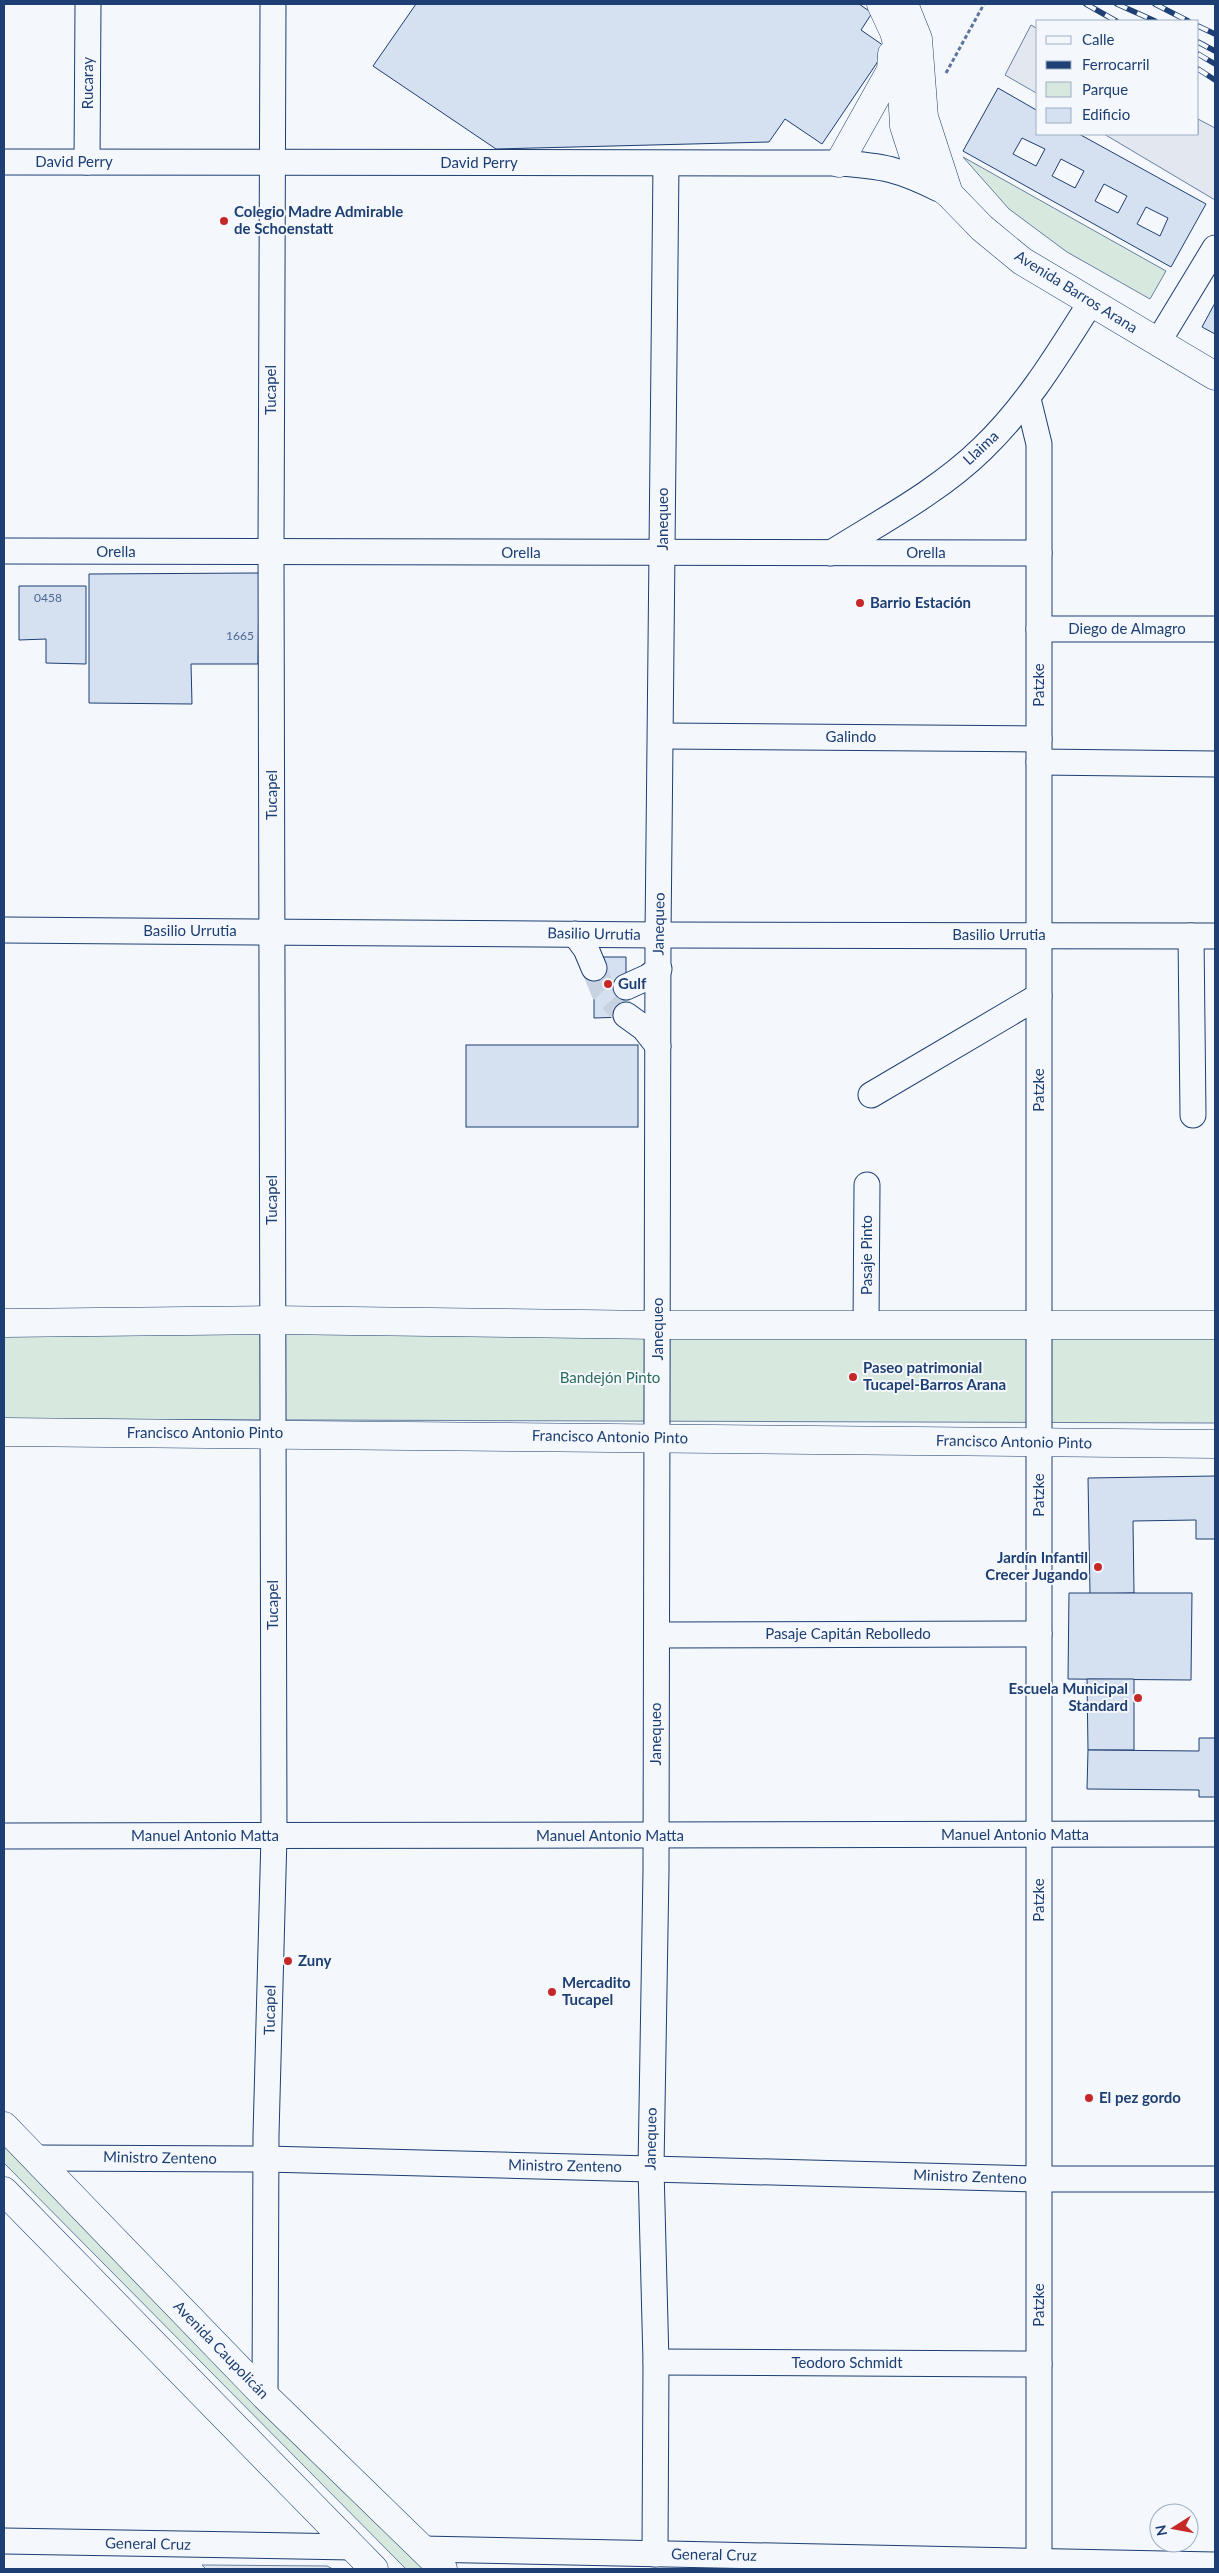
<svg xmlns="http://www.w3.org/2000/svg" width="1219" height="2573" font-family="Lato,sans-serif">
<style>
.green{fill:#d7e8df;stroke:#687fa3}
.parking{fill:#e3e8f0;stroke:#687fa3}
.building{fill:#d5e0f0;stroke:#1d3f73;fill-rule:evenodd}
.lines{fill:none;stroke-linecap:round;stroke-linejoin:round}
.minor-tunnel{stroke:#c9d2e0;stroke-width:25;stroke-dasharray:25 12;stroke-linecap:butt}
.minor-casing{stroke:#1d3f73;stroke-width:27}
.major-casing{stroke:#1d3f73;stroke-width:29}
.path{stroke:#5e769c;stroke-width:3;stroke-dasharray:4 2.5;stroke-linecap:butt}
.minor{stroke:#f4f7fb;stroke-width:25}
.major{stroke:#f4f7fb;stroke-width:28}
.rail-casing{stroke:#1d3f73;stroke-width:5.5}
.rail{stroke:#f4f7fb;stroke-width:4;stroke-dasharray:11;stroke-linecap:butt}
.poi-dot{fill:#c62828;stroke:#f4f7fb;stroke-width:2}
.labels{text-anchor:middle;stroke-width:4;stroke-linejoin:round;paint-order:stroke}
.number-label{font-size:12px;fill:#4b6792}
.street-label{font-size:15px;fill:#1d3f73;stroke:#f4f7fb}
.poi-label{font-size:15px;font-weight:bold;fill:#1d3f73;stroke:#f4f7fb;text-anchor:start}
.park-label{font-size:15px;fill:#2c6c60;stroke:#f4f7fb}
</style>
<rect width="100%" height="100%" fill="#f4f7fb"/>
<g class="green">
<polygon points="963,157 1166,271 1150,299 1067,252 1009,209"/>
<polygon points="4,1332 1215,1335 1215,1423 4,1419"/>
<polygon points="4,2137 434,2569 406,2569 4,2163"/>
</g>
<g class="parking">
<polygon points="1031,25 1038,29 1038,94 1005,75"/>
<polygon points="1198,119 1215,128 1215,200 1104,134 1198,134"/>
<polygon points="202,2565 327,2566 333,2569 206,2569"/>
</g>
<g class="building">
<polygon points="416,4 859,4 872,13 861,30 887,48 822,144 785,119 769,142 496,149 373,66"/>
<path d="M998,88L1038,111V134H1079L1206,204L1171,267L963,151ZM1022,138L1045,149L1036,166L1013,154ZM1061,159L1084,171L1075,188L1052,176ZM1104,184L1127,196L1118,213L1095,201ZM1146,207L1168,218L1160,236L1137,224Z"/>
<polygon points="1215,303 1215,334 1202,327"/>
<polygon points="259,573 258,664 191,664 192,704 89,703 89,574"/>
<polygon points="19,586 86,586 86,664 46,663 46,639 19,640"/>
<polygon points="594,957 626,957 626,1017 594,1018"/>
<rect x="466" y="1045" width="172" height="82"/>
<polygon points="1215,1476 1215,1539 1196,1539 1196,1520 1133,1521 1134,1593 1090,1594 1088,1478"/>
<polygon points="1069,1593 1192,1593 1191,1680 1068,1679"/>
<polygon points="1087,1679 1134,1679 1134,1750 1088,1750"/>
<polygon points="1199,1738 1215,1738 1215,1797 1199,1797 1199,1790 1087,1789 1088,1750 1199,1751"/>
</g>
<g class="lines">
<polyline class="minor-tunnel" points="594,968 603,991 626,1015"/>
<defs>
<g id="minor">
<path d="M4,162L839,163C883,166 899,169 939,189"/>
<polyline points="87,162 88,4"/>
<polyline points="1158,342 1215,248"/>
<polyline points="1028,399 1039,444 1039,2562"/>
<polyline points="4,551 1039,553"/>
<path d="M831,553C882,521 939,491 982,449C1027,406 1058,354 1091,302"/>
<polyline points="1039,629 1215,629"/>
<polyline points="662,736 1039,739"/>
<polyline points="1039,762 1215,764"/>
<polyline points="4,930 658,935 1215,936"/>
<polyline points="575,934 586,949 594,968"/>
<polyline points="1191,936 1193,1115"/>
<polyline points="626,987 648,977 659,969"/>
<polyline points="626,1015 644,1028 658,1046"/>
<polyline points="871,1095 1039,996"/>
<polyline points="866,1325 867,1185"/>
<polyline points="657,1635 1039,1634"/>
<polyline points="4,1836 1215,1834"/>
<polyline points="36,2158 266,2159 1039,2179 1215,2179"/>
<polyline points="656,2362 1039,2364"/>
<polyline points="265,2396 266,2135 274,1836 271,552 273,4"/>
<polyline points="4,2541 352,2547"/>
<polyline points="422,2549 1215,2565"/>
<polyline points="655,2554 656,2362 651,2168 656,1870 658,935 666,164"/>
</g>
<g id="major">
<polyline points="881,4 894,32 900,54 904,126 914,157 928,177 949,194 982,228 1022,261 1215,376"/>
<polyline points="904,4 918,39 924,117 949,194"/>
<polyline points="839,163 891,70 892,54"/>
<polyline points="4,1323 272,1320 658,1325 1215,1325"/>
<polyline points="4,1432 1215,1444"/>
<polyline points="4,2126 265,2396 443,2569"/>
<polyline points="4,2191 374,2569"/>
</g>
</defs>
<use href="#minor" class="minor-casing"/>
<use href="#major" class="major-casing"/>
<polyline class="path" points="946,73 984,4"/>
<use href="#minor" class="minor"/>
<use href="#major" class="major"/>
<defs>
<g id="rail">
<polyline points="1086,4 1116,21"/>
<polyline points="1117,4 1155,21"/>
<polyline points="1155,4 1188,21"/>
<polyline points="1198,26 1215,34"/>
<polyline points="1198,42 1215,51"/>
<polyline points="1198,54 1215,64"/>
<polyline points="1198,69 1215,80"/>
</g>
</defs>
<use href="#rail" class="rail-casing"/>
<use href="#rail" class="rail"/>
</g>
<g class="poi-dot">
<circle cx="224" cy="221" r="5"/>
<circle cx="860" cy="603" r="5"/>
<circle cx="608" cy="984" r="5"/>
<circle cx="853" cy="1377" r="5"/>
<circle cx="1098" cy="1567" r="5"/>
<circle cx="1138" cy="1698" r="5"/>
<circle cx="288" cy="1961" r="5"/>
<circle cx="552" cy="1992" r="5"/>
<circle cx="1089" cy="2098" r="5"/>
</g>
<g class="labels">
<g class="number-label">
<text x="48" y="602">0458</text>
<text x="240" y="640">1665</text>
</g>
<g class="street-label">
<text transform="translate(88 83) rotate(-90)" y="5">Rucaray</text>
<text x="74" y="167">David Perry</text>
<text x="479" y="168">David Perry</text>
<text transform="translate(1076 292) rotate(32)" y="5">Avenida Barros Arana</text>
<text transform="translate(271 390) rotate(-90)" y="5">Tucapel</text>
<text transform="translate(981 448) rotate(-43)" y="5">Llaima</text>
<text transform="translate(663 519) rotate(-90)" y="5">Janequeo</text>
<text x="116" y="557">Orella</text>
<text x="521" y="558">Orella</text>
<text x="926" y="558">Orella</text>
<text x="1127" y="634">Diego de Almagro</text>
<text transform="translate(1039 685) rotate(-90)" y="5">Patzke</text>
<text x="851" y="742">Galindo</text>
<text transform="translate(272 795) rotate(-90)" y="5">Tucapel</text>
<text transform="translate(659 924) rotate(-89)" y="5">Janequeo</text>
<text x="190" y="936">Basilio Urrutia</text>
<text transform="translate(594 934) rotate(1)" y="5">Basilio Urrutia</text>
<text x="999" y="940">Basilio Urrutia</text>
<text transform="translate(1039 1090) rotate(-90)" y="5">Patzke</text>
<text transform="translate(272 1200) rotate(-90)" y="5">Tucapel</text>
<text transform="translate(867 1255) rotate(-90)" y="5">Pasaje Pinto</text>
<text transform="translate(658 1329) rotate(-90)" y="5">Janequeo</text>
<text x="205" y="1438">Francisco Antonio Pinto</text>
<text transform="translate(610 1437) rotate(1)" y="5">Francisco Antonio Pinto</text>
<text transform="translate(1014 1442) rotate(1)" y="5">Francisco Antonio Pinto</text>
<text transform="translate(1039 1495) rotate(-90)" y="5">Patzke</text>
<text transform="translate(273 1605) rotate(-90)" y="5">Tucapel</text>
<text x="848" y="1639">Pasaje Capitán Rebolledo</text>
<text transform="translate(656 1734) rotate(-90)" y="5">Janequeo</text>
<text x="1015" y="1840">Manuel Antonio Matta</text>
<text x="205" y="1841">Manuel Antonio Matta</text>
<text x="610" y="1841">Manuel Antonio Matta</text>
<text transform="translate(1039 1900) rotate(-90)" y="5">Patzke</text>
<text transform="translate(270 2010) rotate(-89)" y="5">Tucapel</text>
<text transform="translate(651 2139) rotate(-89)" y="5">Janequeo</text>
<text transform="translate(160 2158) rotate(1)" y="5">Ministro Zenteno</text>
<text transform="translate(565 2166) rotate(1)" y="5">Ministro Zenteno</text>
<text transform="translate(970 2177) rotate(2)" y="5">Ministro Zenteno</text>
<text transform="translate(1039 2305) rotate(-90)" y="5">Patzke</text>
<text transform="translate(221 2350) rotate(46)" y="5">Avenida Caupolicán</text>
<text x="847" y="2368">Teodoro Schmidt</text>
<text transform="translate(148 2544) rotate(1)" y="5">General Cruz</text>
<text transform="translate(714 2555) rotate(1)" y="5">General Cruz</text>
</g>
<g class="poi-label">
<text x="234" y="217">Colegio Madre Admirable<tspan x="234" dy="17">de Schoenstatt</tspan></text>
<text x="870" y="608">Barrio Estación</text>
<text x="618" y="989">Gulf</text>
<text x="863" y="1373">Paseo patrimonial<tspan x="863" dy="17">Tucapel-Barros Arana</tspan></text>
<text x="1088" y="1563" text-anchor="end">Jardín Infantil<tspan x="1088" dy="17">Crecer Jugando</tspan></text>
<text x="1128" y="1694" text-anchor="end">Escuela Municipal<tspan x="1128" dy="17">Standard</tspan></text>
<text x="298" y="1966">Zuny</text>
<text x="562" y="1988">Mercadito<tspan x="562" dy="17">Tucapel</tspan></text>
<text x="1099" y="2103">El pez gordo</text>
</g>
<g class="park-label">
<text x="610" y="1383">Bandejón Pinto</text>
</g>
</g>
<rect width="1219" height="2573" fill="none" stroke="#1d3f73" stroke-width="10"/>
<rect x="1036" y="20" width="162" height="115" fill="#f4f7fb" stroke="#9eadc5"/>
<rect x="1046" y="36" width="25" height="8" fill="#f4f7fb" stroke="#9eadc5"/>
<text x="1082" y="45" font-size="15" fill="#1d3f73">Calle</text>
<rect x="1046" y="61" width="25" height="8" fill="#1d3f73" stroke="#9eadc5"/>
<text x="1082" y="70" font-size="15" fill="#1d3f73">Ferrocarril</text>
<rect x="1046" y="82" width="25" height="15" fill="#d7e8df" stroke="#9eadc5"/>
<text x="1082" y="95" font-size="15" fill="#1d3f73">Parque</text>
<rect x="1046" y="108" width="25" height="15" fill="#d5e0f0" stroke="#9eadc5"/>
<text x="1082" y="120" font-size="15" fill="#1d3f73">Edificio</text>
<g transform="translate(1174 2528) rotate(259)"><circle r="24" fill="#f4f7fb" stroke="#9eadc5"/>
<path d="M0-4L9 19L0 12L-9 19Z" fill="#c62828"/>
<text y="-8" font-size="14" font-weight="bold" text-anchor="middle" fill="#1d3f73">N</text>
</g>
</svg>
